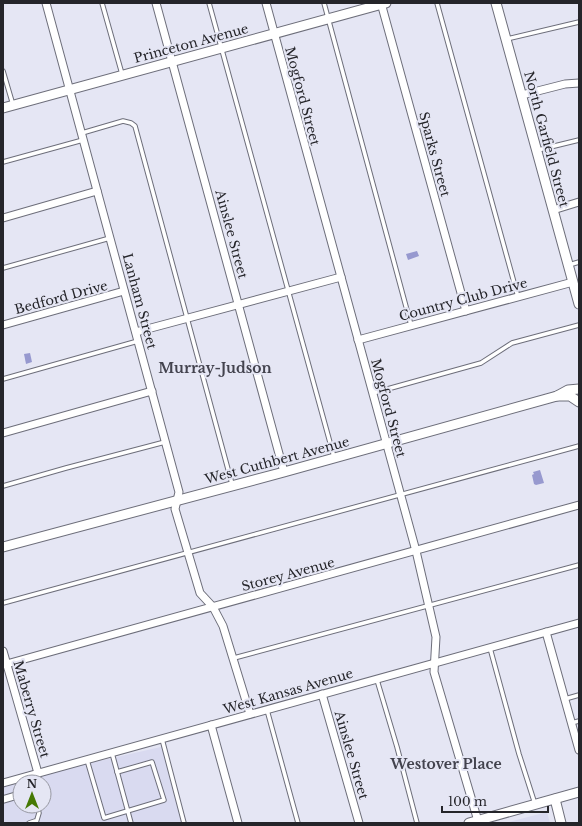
<svg xmlns="http://www.w3.org/2000/svg" width="582" height="826" font-family="'Libre Baskerville',serif">
<style>
.built{fill:#d9daf0;fill-rule:evenodd}
.water{fill:#9799cf}
.lines{fill:none;stroke-linecap:round;stroke-linejoin:round}
.lane-casing{stroke:#6d6e7a;stroke-width:5.5}
.street-casing{stroke:#6d6e7a;stroke-width:9}
.secondary-casing{stroke:#6d6e7a;stroke-width:11}
.lane{stroke:#fff;stroke-width:3.5}
.street{stroke:#fff;stroke-width:7}
.secondary{stroke:#fff;stroke-width:9}
.labels{text-anchor:middle;stroke-width:4;stroke-linejoin:round;paint-order:stroke}
.street-label{font-size:13px;fill:#25252a;stroke:#e5e6f4}
.neighbourhood-label{font-size:14px;font-weight:bold;fill:#43434e;stroke:#e5e6f4}
</style>
<rect width="100%" height="100%" fill="#e5e6f4"/>
<g class="built">
<path d="M165,746L187,823H3V783ZM20,782H44V806H20Z"/>
<polygon points="547,812 550,823 505,823"/>
</g>
<g class="water">
<polygon points="417,251 419,256 408,260 406,254"/>
<polygon points="30,353 32,362 26,364 24,354"/>
<polygon points="540,470 544,483 536,485 534,484 532,475 534,474 533,472"/>
</g>
<g class="lines">
<defs>
<g id="lane">
<polyline points="102,3 122,74"/>
<polyline points="209,3 334,457"/>
<polyline points="324,3 411,325"/>
<polyline points="437,3 518,297"/>
<polyline points="507,39 579,22"/>
<polyline points="3,71 13,105"/>
<polyline points="82,133 123,121 131,123 135,126 232,484"/>
<polyline points="538,150 579,140"/>
<polyline points="3,162 83,140"/>
<polyline points="569,265 579,262"/>
<polyline points="3,268 110,238"/>
<polyline points="3,379 138,341"/>
<polyline points="373,393 481,363 512,343 579,325"/>
<polyline points="3,486 66,468 165,442"/>
<polyline points="3,603 579,446"/>
<polyline points="490,648 519,754 535,804"/>
<polyline points="234,658 579,565"/>
<polyline points="377,680 397,747 417,823"/>
<polyline points="565,699 579,695"/>
<polyline points="267,710 298,823"/>
<polyline points="571,723 579,721"/>
<polyline points="162,739 184,823"/>
<polyline points="112,753 131,823"/>
<polyline points="87,760 104,818 164,800 152,762 117,772"/>
<polyline points="3,798 20,793"/>
<polyline points="3,801 20,796"/>
<polyline points="29,823 35,821"/>
<polyline points="36,823 39,813 37,806"/>
</g>
<g id="street">
<polyline points="46,3 179,492 175,509 200,593 213,607 223,626 250,714"/>
<polyline points="156,3 284,472"/>
<polyline points="266,3 416,551 436,637 434,672 478,821"/>
<polyline points="381,3 466,311"/>
<polyline points="522,95 565,84 579,83"/>
<polyline points="553,210 579,202"/>
<polyline points="3,218 97,191"/>
<polyline points="3,325 124,291"/>
<polyline points="136,332 341,277"/>
<polyline points="358,340 573,282"/>
<polyline points="3,433 152,391"/>
<polyline points="546,632 579,750"/>
<polyline points="3,651 38,773"/>
<polyline points="3,665 579,505"/>
<polyline points="322,694 359,823"/>
<polyline points="211,725 238,823"/>
<polyline points="3,783 579,623"/>
</g>
<g id="secondary">
<polyline points="496,3 579,304"/>
<polyline points="3,108 386,3"/>
<polyline points="557,396 570,396 579,402"/>
<polyline points="3,547 284,472 557,396 568,390 579,389"/>
<polyline points="555,799 561,823"/>
<polyline points="469,823 579,792"/>
</g>
</defs>
<use href="#lane" class="lane-casing"/>
<use href="#street" class="street-casing"/>
<use href="#secondary" class="secondary-casing"/>
<use href="#lane" class="lane"/>
<use href="#street" class="street"/>
<use href="#secondary" class="secondary"/>
</g>
<g class="labels">
<g class="street-label">
<text transform="translate(191 43) rotate(-15)" y="5">Princeton Avenue</text>
<text transform="translate(303 96) rotate(75)" y="5">Mogford Street</text>
<text transform="translate(547 139) rotate(75)" y="5">North Garfield Street</text>
<text transform="translate(435 154) rotate(75)" y="5">Sparks Street</text>
<text transform="translate(232 234) rotate(75)" y="5">Ainslee Street</text>
<text transform="translate(61 297) rotate(-15)" y="5">Bedford Drive</text>
<text transform="translate(463 299) rotate(-15)" y="5">Country Club Drive</text>
<text transform="translate(140 301) rotate(75)" y="5">Lanham Street</text>
<text transform="translate(389 408) rotate(75)" y="5">Mogford Street</text>
<text transform="translate(277 460) rotate(-15)" y="5">West Cuthbert Avenue</text>
<text transform="translate(288 574) rotate(-15)" y="5">Storey Avenue</text>
<text transform="translate(288 691) rotate(-16)" y="5">West Kansas Avenue</text>
<text transform="translate(32 709) rotate(74)" y="5">Maberry Street</text>
<text transform="translate(352 755) rotate(74)" y="5">Ainslee Street</text>
</g>
<g class="neighbourhood-label">
<text x="215" y="373">Murray-Judson</text>
<text x="446" y="769">Westover Place</text>
</g>
</g>
<rect width="582" height="826" fill="none" stroke="#25252a" stroke-width="8"/>
<g transform="translate(32 794)"><circle r="19" fill="#e5e6f4" stroke="#9899a3"/>
<path d="M0-3L7 15L0 10L-7 15Z" fill="#467904"/>
<text y="-6" font-size="11" font-weight="bold" text-anchor="middle" fill="#25252a">N</text>
</g>
<path d="M442 806v6h106v-6" fill="none" stroke="#25252a" stroke-width="2"/>
<text x="448" y="806" font-size="12" fill="#25252a" stroke="#e5e6f4" stroke-width="3" paint-order="stroke">100 m</text>
</svg>
